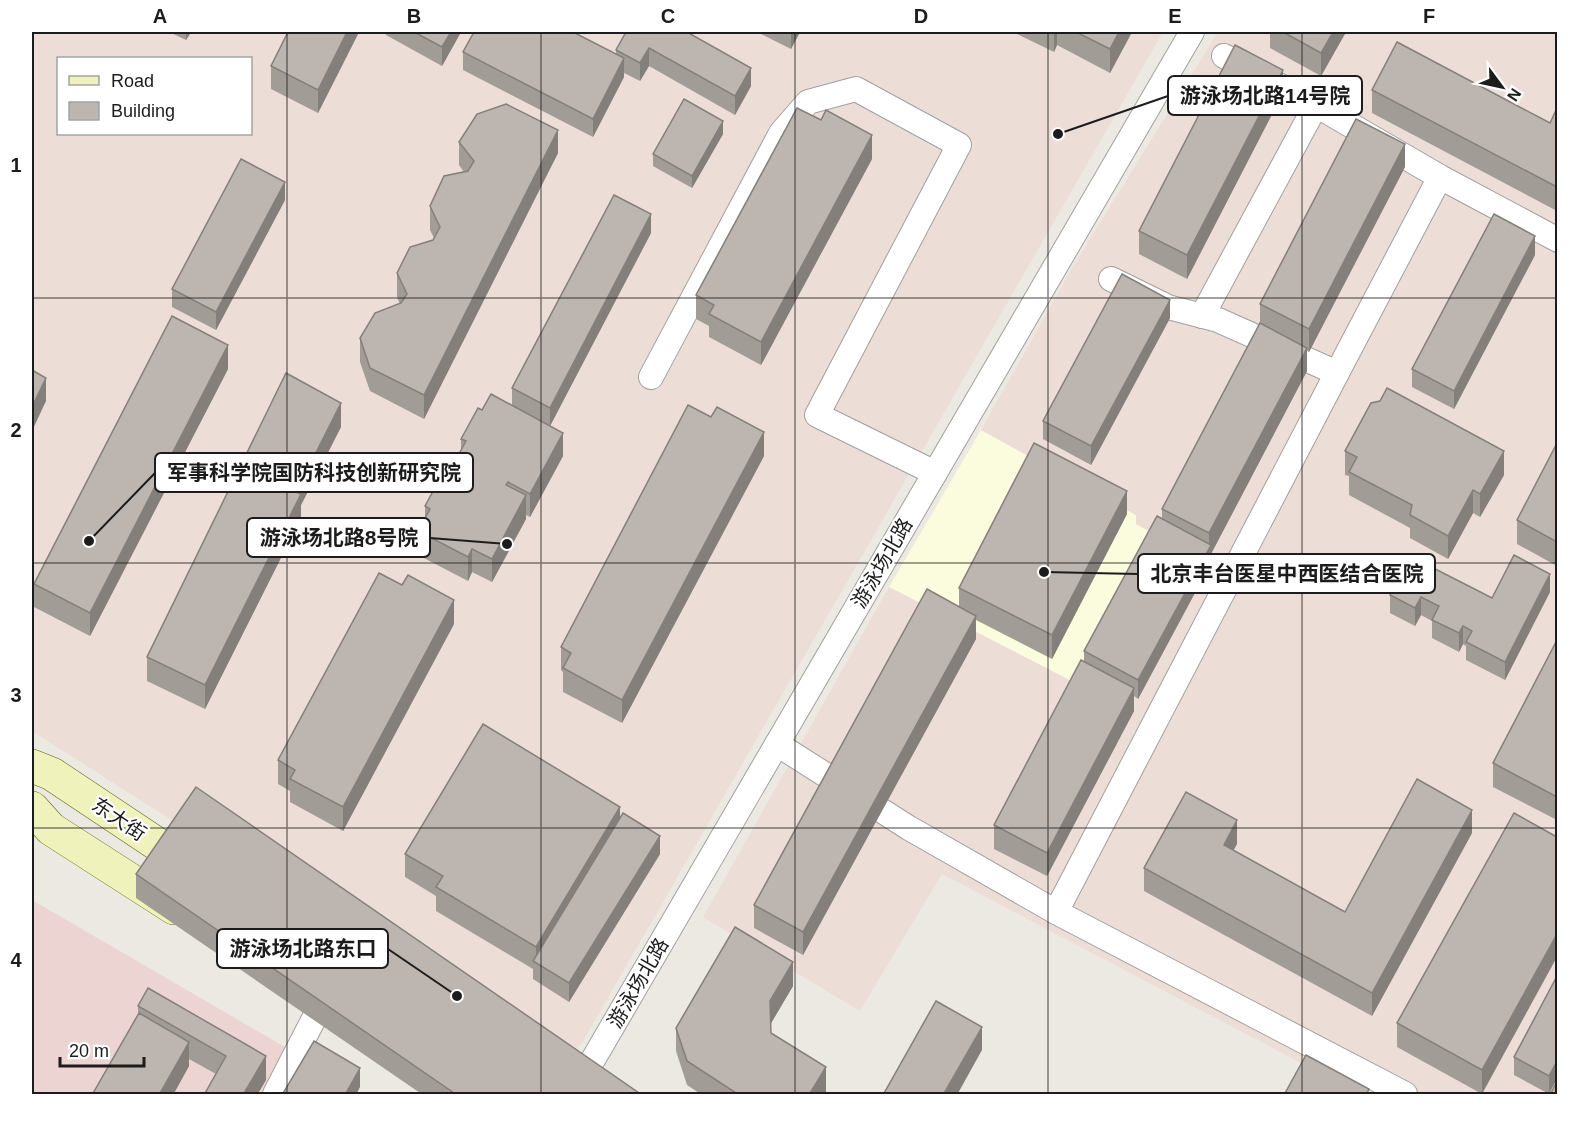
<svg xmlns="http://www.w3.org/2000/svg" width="1589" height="1126" font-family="Helvetica,'Noto Sans SC',sans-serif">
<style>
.commercial{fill:#ecd4d3}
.education{fill:#fbfbdd}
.military{fill:#edddd7;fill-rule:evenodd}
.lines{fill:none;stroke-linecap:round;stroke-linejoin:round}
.minor-casing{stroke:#a0a0a0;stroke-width:26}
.secondary-casing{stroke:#5f670f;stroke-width:34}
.minor{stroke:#fff;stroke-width:24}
.secondary{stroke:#f0f2bb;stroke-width:33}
.wall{fill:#a29c97}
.shaded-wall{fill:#847f7b}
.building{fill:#bcb5b0;stroke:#847f7b;stroke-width:1.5}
.grid{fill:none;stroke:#1c1c1c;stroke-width:1.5;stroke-opacity:0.55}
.labels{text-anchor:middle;stroke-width:4.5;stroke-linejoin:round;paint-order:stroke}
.street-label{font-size:20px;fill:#1c1c1c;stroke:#fff}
.leader{fill:none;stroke:#1c1c1c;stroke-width:2}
.callout-dot{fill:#1c1c1c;stroke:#fff;stroke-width:2}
.callout{fill:#fff;stroke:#1c1c1c;stroke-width:2}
.callout-label{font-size:21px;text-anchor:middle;font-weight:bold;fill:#1c1c1c}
.neatline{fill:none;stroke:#1c1c1c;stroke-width:2}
.grid-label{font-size:20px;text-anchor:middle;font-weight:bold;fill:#1c1c1c}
</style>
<rect width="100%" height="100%" fill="#ece9e3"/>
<polygon class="commercial" points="32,900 285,1047 260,1094 32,1094"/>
<polygon class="education" points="981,430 1136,515 1136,524 1198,558 1120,706 889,587"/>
<g class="military">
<path d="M32,32H1163L582,1043L562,1063L184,828L32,731ZM58,58H250V134H58Z"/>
<polygon points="1218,32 1557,32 1557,1094 1360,1094 942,874 860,1011 703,917 889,587 1120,706 1198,558 1136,524 1136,515 981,430 1072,268"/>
</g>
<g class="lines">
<defs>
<g id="minor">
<polyline points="1224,56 1316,105 1440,177"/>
<polyline points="1111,279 1168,307 1218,320 1337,373 1440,177 1558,240"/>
<polyline points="1202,316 1316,105"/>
<polyline points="1337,373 1056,912 1405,1094"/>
<polyline points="651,377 781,133 808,102 856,89 959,145 817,415 935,473"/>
<polyline points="777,744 909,828 1056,912"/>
<polyline points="275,1094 322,1003"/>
<polyline points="573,1094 1192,32"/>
</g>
<g id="secondary">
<polyline points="32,766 52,774 193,868"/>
<polyline points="32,808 51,829 174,908"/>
</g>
</defs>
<use href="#minor" class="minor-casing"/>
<use href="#secondary" class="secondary-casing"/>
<use href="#minor" class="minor"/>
<use href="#secondary" class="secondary"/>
</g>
<g class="wall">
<polygon points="169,32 191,32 186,40"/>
<polygon points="359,32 318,113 271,89 271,66"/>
<polygon points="386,32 461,32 442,66 386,35"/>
<polygon points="626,32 751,86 735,115 649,66 640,81 624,73 624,77 593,137 463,70 463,52 616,54 616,50"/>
<polygon points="757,32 800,32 791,49"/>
<polygon points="1013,32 1132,32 1110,73 1057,45 1054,52"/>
<polygon points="1270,32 1346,32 1321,76 1270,48"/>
<polygon points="1372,90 1550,123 1557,108 1557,211 1372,113"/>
<polygon points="1283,93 1187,279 1139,254 1139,231"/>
<polygon points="723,134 692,188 653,166 653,154"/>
<polygon points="459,142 558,153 424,419 370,391 360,362 360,338 400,304 397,297 397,273 433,240 434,238 430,230 430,206 464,172 459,165"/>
<polygon points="872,159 761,365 709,337 709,326 696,319 696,295"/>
<polygon points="1405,167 1309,352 1307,351 1307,371 1211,554 1211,563 1138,699 1134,696 1134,711 1047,876 994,849 994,825 1084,661 1084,651 1162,518 1162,509 1260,323 1260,304"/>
<polygon points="285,200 216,330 172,307 172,289"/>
<polygon points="651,233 550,426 563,456 530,517 526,515 526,519 492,582 472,572 468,581 418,555 418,531 425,519 425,506 449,472 461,450 461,439 482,410 512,406 512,388"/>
<polygon points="1535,255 1454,409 1412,387 1412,369"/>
<polygon points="1170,318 1091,465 1043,439 1043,421"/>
<polygon points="228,369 90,636 34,607 34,584"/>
<polygon points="341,427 301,505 301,518 205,709 147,681 147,657"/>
<polygon points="1557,443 1557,566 1517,544 1517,520"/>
<polygon points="1345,451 1504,475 1480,517 1473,513 1448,559 1410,538 1410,528 1349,495 1349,476 1345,475"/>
<polygon points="764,456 622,723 563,692 563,672 561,670 561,647"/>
<polygon points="1127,514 1052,659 976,620 976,639 803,955 754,928 754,905 959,606 959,588"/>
<polygon points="1550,592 1505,680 1466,660 1466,646 1463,644 1459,652 1432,638 1432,621 1421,615 1415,626 1390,613 1390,595 1492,598"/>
<polygon points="454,624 343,831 290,802 290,791 278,784 278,760"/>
<polygon points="1557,640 1557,820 1493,787 1493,763"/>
<polygon points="620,818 660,854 569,1002 533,979 533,969 436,911 436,896 405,877 405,854"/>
<polygon points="1472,833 1372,1016 1144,891 1144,868 1237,844 1233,850 1345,912"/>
<polygon points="1557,837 1482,1094 1397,1047 1397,1023"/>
<polygon points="136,874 642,1095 423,1095 136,898"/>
<polygon points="1557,976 1549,1094 1514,1075 1514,1057"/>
<polygon points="793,986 771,1023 771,1033 826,1091 824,1095 702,1095 687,1085 676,1051 676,1028"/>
<polygon points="148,988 266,1080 257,1095 204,1095 216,1074 189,1059 189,1066 173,1095 92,1095 138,1015 138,1006"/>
</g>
<g class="shaded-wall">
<polygon points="186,32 191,32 186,40"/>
<polygon points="347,32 359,32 318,113 318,90"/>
<polygon points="451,32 461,32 442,66 442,47"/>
<polygon points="791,32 800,32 791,49"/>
<polygon points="1054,32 1057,32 1057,45 1054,52"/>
<polygon points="1119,32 1132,32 1110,73 1110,49"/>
<polygon points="1333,32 1346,32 1321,76 1321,53"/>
<polygon points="649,48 649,66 640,81 640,63"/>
<polygon points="624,58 624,77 593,137 593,119"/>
<polygon points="751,68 751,86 735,115 735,96"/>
<polygon points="1283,70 1283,93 1187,279 1187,255"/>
<polygon points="723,121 723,134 692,188 692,176"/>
<polygon points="558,130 558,153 424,419 424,395"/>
<polygon points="872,135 872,159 761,365 761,342"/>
<polygon points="1405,144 1405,167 1309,352 1309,329"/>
<polygon points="285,182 285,200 216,330 216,312"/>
<polygon points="651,214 651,233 550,426 550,408"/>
<polygon points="1535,236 1535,255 1454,409 1454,391"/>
<polygon points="1170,300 1170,318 1091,465 1091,446"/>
<polygon points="228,345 228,369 90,636 90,613"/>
<polygon points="1307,348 1307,371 1211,554 1211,563 1138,699 1138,680 1209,548 1209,533"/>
<polygon points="46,378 46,401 32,431 32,407"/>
<polygon points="341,403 341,427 301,505 301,518 205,709 205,685 296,492"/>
<polygon points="764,432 764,456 622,723 622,700"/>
<polygon points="563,433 563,456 530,517 530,494"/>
<polygon points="1504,451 1504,475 1480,517 1480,494"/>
<polygon points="1473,490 1473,513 1448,559 1448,536"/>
<polygon points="1127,491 1127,514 1052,659 1052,635"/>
<polygon points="526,495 526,519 492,582 492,559"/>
<polygon points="472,549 472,572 468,581 468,557"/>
<polygon points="1550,574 1550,592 1505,680 1505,662"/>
<polygon points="1421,597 1421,615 1415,626 1415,608"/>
<polygon points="454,600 454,624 343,831 343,807"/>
<polygon points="976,616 976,639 803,955 803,932"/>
<polygon points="1463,626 1463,644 1459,652 1459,633"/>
<polygon points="1134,688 1134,711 1047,876 1047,853"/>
<polygon points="620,807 620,830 536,963 536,947"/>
<polygon points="1472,810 1472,833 1372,1016 1372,993"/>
<polygon points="1237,820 1237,844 1224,868 1224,845"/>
<polygon points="660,836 660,854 569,1002 569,983"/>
<polygon points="1557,934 1557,957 1482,1094 1482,1070"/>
<polygon points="793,962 793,986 770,1025 770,1001"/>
<polygon points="982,1027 982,1050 957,1095 943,1095"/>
<polygon points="189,1042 189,1066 173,1095 159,1095"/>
<polygon points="266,1056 266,1080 257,1095 243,1095"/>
<polygon points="1557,1061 1557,1079 1549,1094 1549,1076"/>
<polygon points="826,1067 826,1091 824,1095 809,1095"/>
<polygon points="360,1068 360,1087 356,1095 345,1095"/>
</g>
<g class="building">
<polygon points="288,32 347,32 318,90 271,66"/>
<polygon points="414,32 451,32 442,47"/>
<polygon points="474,32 573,32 624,58 593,119 463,52"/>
<polygon points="626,32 687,32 751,68 735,96 649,48 640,63 616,50"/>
<polygon points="1076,32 1119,32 1110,49"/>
<polygon points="1283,32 1333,32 1321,53"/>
<polygon points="1397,42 1550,123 1557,108 1557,187 1372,90"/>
<polygon points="1235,45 1283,70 1187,255 1139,231"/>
<polygon points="684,99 723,121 692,176 653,154"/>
<polygon points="506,104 558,130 424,395 370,368 360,338 375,313 401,303 407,294 397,273 410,247 433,240 440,227 430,206 444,176 468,171 474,161 459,142 477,114"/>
<polygon points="797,108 821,120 826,110 872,135 761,342 709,314 714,305 696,295"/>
<polygon points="1356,119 1405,144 1309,329 1260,304"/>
<polygon points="241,159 285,182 216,312 172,289"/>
<polygon points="614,195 651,214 550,408 512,388"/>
<polygon points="1494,214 1535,236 1454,391 1412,369"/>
<polygon points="1122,274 1170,300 1091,446 1043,421"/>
<polygon points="172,316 228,345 90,613 34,584"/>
<polygon points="1260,323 1307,348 1209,533 1162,509"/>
<polygon points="32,370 46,378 32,407"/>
<polygon points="286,373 341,403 296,492 301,494 205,685 147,657"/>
<polygon points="1387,388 1504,451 1480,494 1473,490 1448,536 1410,515 1412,505 1349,472 1357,457 1345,451 1371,403 1380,401"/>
<polygon points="491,394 563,433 530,494 508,482 506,485 526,495 492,559 472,549 468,557 418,531 430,509 425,506 444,471 449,472 466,441 461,439 478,408 482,410"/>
<polygon points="688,405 711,417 717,407 764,432 622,700 563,668 571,653 561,647"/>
<polygon points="1034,443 1127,491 1052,635 959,588"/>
<polygon points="1557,443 1557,542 1517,520"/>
<polygon points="1157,516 1211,545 1138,680 1084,651"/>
<polygon points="1514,555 1550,574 1505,662 1466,642 1472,631 1463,626 1459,633 1432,620 1439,606 1421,597 1415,608 1390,595 1410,556 1492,598"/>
<polygon points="379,573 402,585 408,575 454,600 343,807 290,779 295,770 278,760"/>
<polygon points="927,589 976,616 803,932 754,905"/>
<polygon points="1557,640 1557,797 1493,763"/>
<polygon points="1081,660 1134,688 1047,853 994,825"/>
<polygon points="483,724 620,807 536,947 436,887 443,876 405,854"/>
<polygon points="1417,779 1472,810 1372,993 1144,868 1186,792 1237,820 1224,845 1345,912"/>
<polygon points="196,787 642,1095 457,1095 136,874"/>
<polygon points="623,813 660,836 569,983 533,961"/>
<polygon points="1514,813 1557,837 1557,934 1482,1070 1397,1023"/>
<polygon points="735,927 793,962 770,1001 771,1033 826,1067 809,1095 739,1095 687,1061 676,1028"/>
<polygon points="1557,976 1557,1061 1549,1076 1514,1057"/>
<polygon points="148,988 266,1056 243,1095 204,1095 226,1056 138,1006"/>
<polygon points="936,1001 982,1027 943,1095 883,1095"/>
<polygon points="139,1013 189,1042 159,1095 92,1095"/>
<polygon points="314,1041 360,1068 345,1095 282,1095"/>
<polygon points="1306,1055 1369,1089 1366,1095 1284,1095"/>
<polygon points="1557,1081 1557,1095 1550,1095"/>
</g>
<path class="grid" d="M287,32V1094M541,32V1094M795,32V1094M1048,32V1094M1302,32V1094M32,298H1558M32,563H1558M32,828H1558"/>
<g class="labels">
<g class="street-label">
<text transform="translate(882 563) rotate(-60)" y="7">游泳场北路</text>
<text transform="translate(119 819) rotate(34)" y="7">东大街</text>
<text transform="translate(638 983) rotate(-60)" y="7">游泳场北路</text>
</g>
</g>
<path class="leader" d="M1058 134L1168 96M89 541L155 473M507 544L430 538M1044 572L1138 574M457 996L388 949"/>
<g class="callout-dot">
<circle cx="1058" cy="134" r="6"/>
<circle cx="89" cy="541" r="6"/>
<circle cx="507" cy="544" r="6"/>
<circle cx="1044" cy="572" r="6"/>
<circle cx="457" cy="996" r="6"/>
</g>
<g class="callout">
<rect x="1168" y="76" width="194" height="39" rx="6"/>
<rect x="155" y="453" width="318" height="39" rx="6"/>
<rect x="247" y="518" width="183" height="39" rx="6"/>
<rect x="1138" y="554" width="297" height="39" rx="6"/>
<rect x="217" y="929" width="171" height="39" rx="6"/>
</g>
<g class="callout-label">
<text x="1265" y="103">游泳场北路14号院</text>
<text x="314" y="480">军事科学院国防科技创新研究院</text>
<text x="339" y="545">游泳场北路8号院</text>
<text x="1287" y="581">北京丰台医星中西医结合医院</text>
<text x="303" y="956">游泳场北路东口</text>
</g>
<rect width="1589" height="1126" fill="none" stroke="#ffffff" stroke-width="66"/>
<rect x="57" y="57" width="195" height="78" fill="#ffffff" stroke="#a4a4a4" stroke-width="1.5"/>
<rect x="69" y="76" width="30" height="9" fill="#f0f2bb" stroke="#a4a4a4" stroke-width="1.5"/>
<text x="111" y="87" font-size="18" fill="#1c1c1c">Road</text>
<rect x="69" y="102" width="30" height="18" fill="#bcb5b0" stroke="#a4a4a4" stroke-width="1.5"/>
<text x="111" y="117" font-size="18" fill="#1c1c1c">Building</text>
<g transform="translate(1502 87) rotate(123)" stroke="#ffffff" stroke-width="4.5" paint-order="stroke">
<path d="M0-4.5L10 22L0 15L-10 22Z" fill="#1c1c1c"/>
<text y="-9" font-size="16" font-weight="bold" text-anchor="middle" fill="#1c1c1c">N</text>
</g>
<path d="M60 1057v9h84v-9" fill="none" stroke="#1c1c1c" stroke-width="3"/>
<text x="69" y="1057" font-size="18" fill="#1c1c1c" stroke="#ffffff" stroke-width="4.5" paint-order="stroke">20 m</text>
<rect x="33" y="33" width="1523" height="1060" class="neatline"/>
<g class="grid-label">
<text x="160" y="23">A</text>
<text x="414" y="23">B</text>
<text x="668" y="23">C</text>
<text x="921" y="23">D</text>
<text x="1175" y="23">E</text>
<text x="1429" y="23">F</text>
<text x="16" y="172">1</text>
<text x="16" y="437">2</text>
<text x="16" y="702">3</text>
<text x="16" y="967">4</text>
</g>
</svg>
